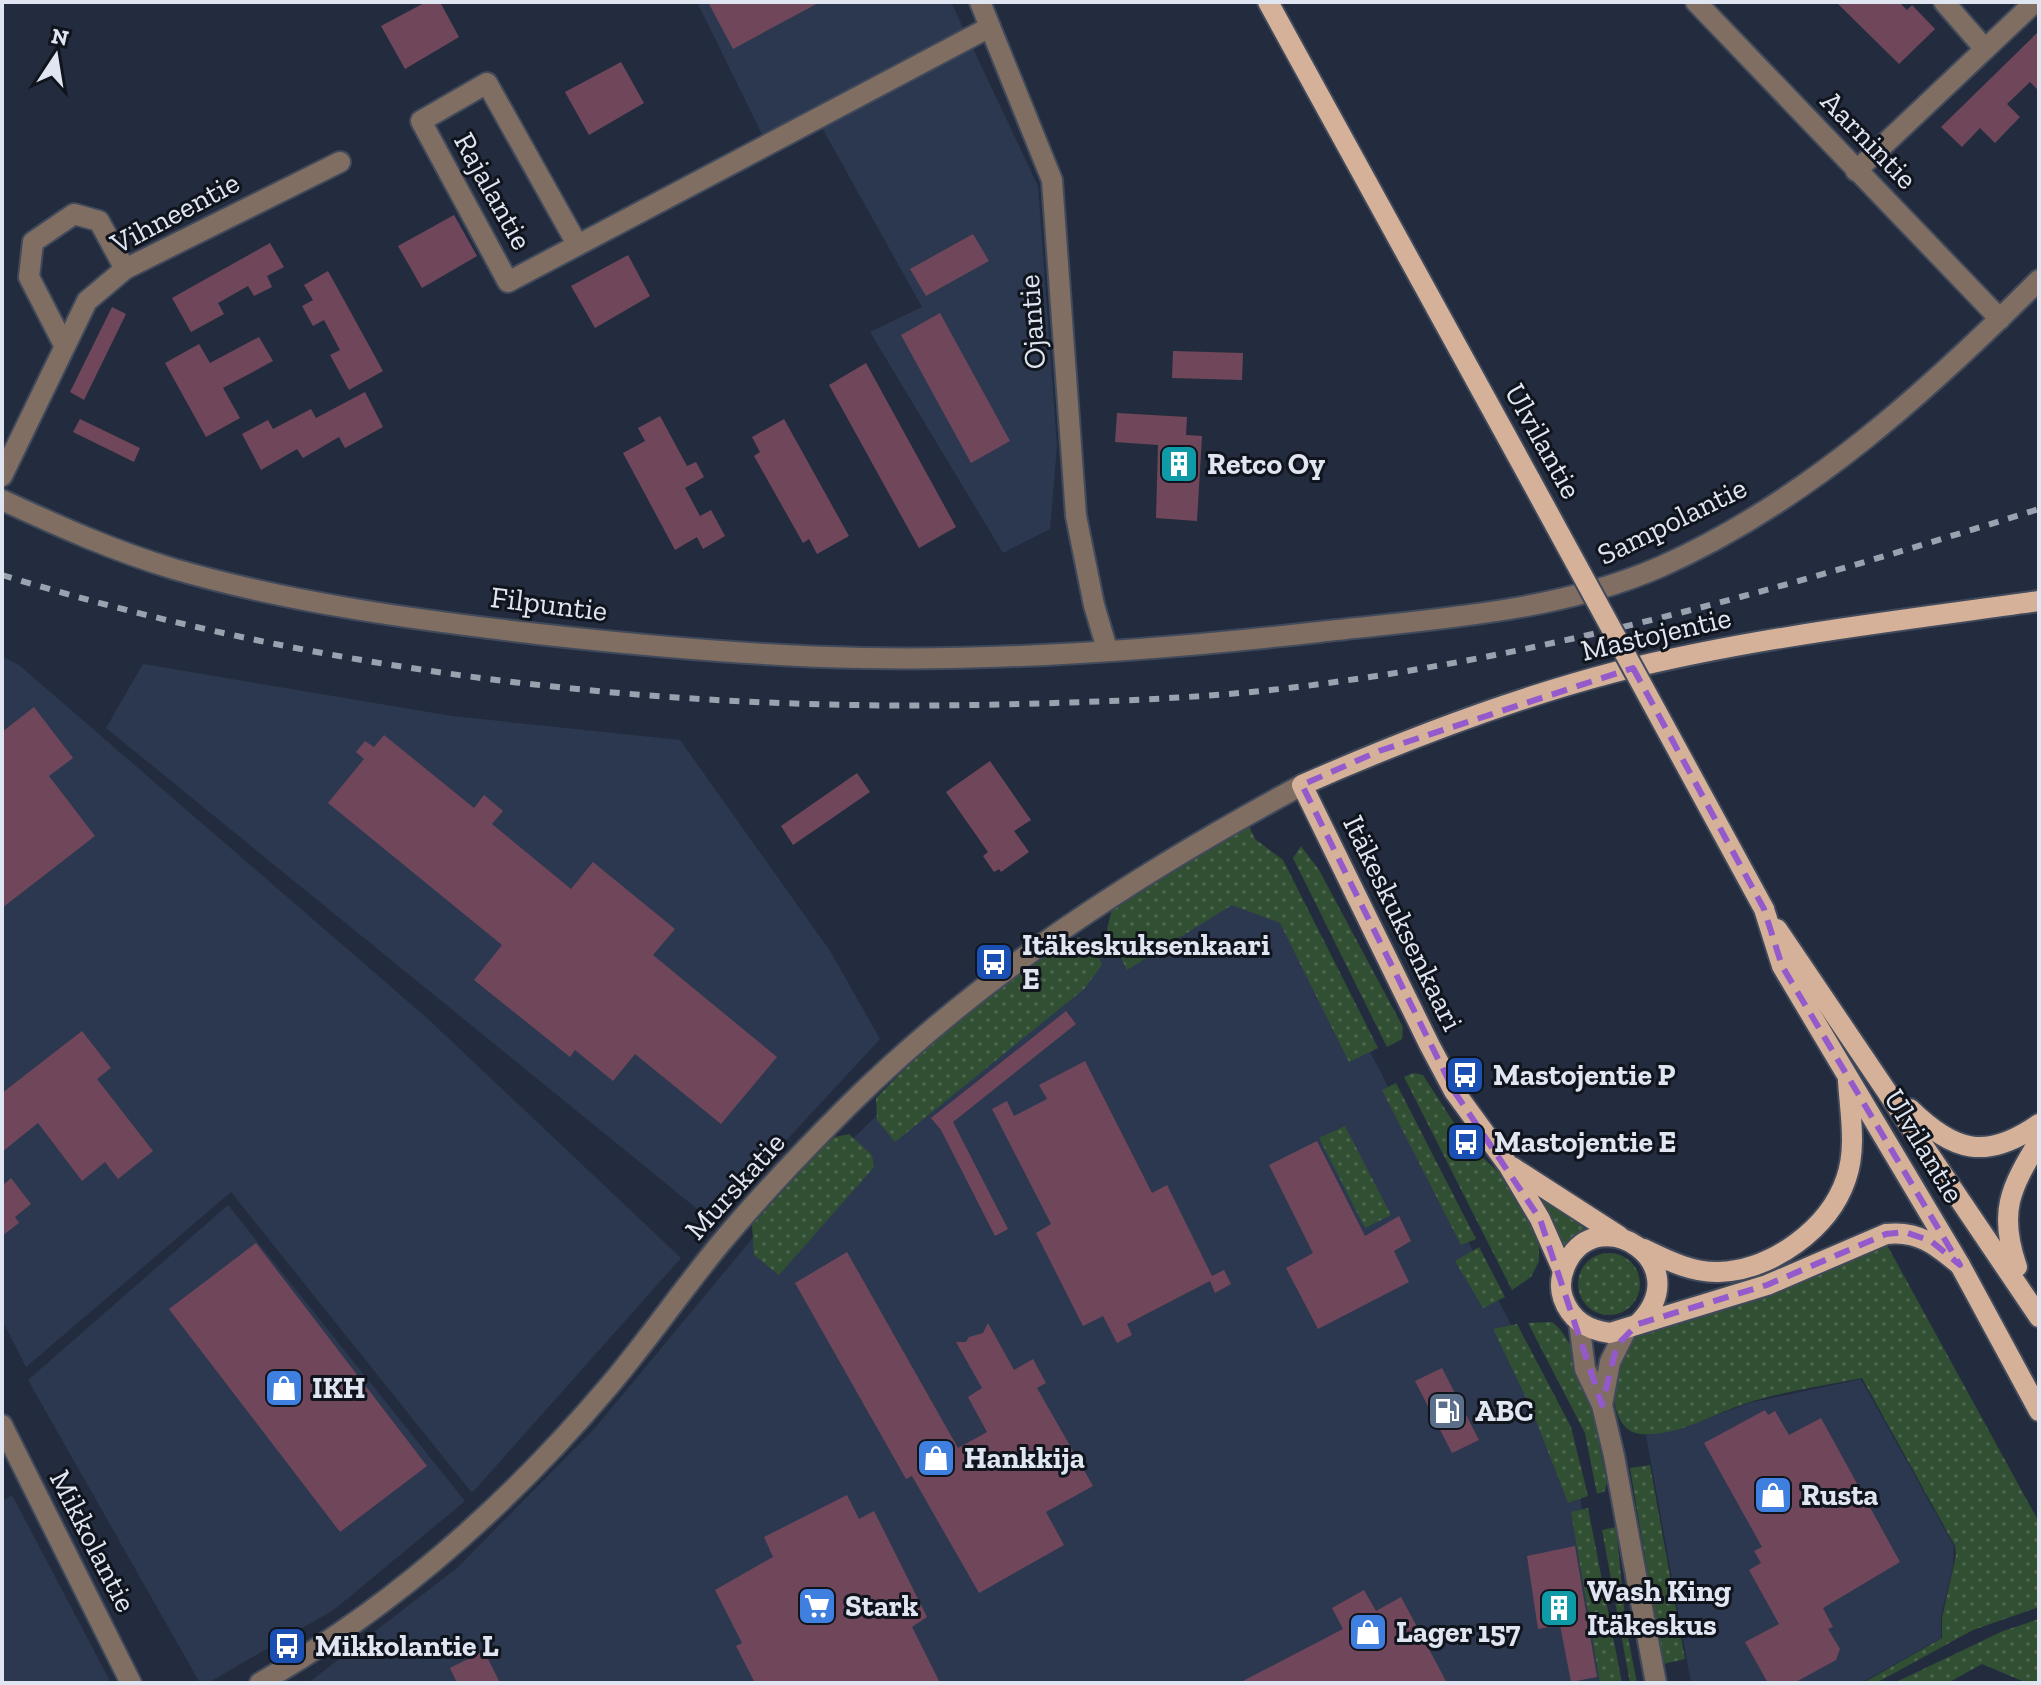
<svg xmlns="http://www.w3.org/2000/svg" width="2041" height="1685" font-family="'Zilla Slab',serif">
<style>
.built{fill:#2c384f}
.green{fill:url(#green-dots)}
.building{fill:#70475a}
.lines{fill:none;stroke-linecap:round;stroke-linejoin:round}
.minor-casing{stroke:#414a5b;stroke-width:24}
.major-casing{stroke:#414a5b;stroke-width:24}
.minor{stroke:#806e63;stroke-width:20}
.major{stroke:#d5b19a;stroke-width:20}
.rail{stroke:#9aa1af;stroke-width:6;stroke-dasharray:10 10;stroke-linecap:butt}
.major-bridge-casing{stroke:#414a5b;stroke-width:24;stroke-linecap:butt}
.major-bridge{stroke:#d5b19a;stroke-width:20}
.marked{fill:none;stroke:#945acc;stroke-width:6;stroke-dasharray:16 10;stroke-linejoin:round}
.labels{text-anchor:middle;stroke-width:6;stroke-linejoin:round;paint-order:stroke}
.street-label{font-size:30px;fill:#dfe5f1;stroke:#10141c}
.poi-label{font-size:30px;font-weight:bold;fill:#dfe5f1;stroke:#10141c;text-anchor:start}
</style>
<defs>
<pattern id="green-dots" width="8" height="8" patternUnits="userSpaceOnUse" patternTransform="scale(2)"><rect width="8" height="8" fill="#314f32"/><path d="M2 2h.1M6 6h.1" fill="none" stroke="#4e6850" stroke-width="1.8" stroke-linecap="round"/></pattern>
</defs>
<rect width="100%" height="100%" fill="#232c3e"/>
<g class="built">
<polygon points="697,2 951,2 1038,186 1057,446 1050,529 1003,553 870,332 922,307 811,108 763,136"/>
<polygon points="2,656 19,665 427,1018 681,1258 472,1493 231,1192 26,1367 2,1320"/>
<polygon points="143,664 452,716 680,740 830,951 880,1039 712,1221 106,728"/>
<polygon points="1223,871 1286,889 1537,1375 1572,1451 1612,1683 308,1683 457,1568 595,1428 760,1229 975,1020"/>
<polygon points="228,1205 465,1501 335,1609 208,1683 200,1683 28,1380"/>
<polygon points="1861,1379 1954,1546 1953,1566 1941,1617 1941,1638 1861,1683 1691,1683 1646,1435 1687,1426 1749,1403"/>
<polygon points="12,1495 111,1683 2,1683 2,1501"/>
</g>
<g class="green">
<polygon points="1249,826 1255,839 1283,860 1378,1048 1349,1062 1280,923 1232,905 1127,970 1107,929 1112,909"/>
<polygon points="1301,846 1319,870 1403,1027 1402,1039 1387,1047 1293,858"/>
<path d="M1079,937L1095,948L1102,965L1084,989L895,1142L877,1120L876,1098C935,1037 1004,977 1079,937Z"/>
<polygon points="1413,1073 1423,1075 1467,1143 1515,1187 1539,1240 1539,1261 1531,1277 1512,1290 1404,1077"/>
<polygon points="1396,1083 1476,1239 1461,1245 1382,1090"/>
<polygon points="1345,1126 1391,1215 1365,1228 1319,1138"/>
<polygon points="849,1134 872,1155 874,1167 779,1275 754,1255 752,1225 831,1138"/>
<polygon points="1534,1189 1588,1228 1562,1249"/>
<path d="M1887,1245L2039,1522V1607L1973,1630L1876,1683H1863L1942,1638V1618L1956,1555L1955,1546L1862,1378C1824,1386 1784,1391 1747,1403C1715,1413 1677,1437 1641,1434C1606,1431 1609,1367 1626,1346C1630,1340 1639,1335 1645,1331Z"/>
<polygon points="1479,1247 1505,1297 1483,1308 1455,1261"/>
<circle cx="1609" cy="1284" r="31"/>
<path d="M1552,1322C1585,1346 1597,1440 1607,1481L1605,1491L1597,1494L1585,1433L1528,1323Z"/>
<polygon points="1517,1324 1571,1427 1588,1496 1568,1503 1532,1410 1493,1329"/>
<polygon points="1650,1465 1685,1659 1663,1664 1630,1468"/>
<polygon points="1588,1508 1622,1683 1600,1683 1571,1512"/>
<polygon points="1616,1527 1626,1627 1637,1683 1630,1683 1602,1530"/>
<polygon points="2039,1619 2039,1683 2027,1683 1982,1664 1948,1683 1894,1683 2003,1631"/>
</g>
<g class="building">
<polygon points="426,2 440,2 459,37 405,69 381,26"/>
<polygon points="708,2 820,2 733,49"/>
<polygon points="1836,2 1899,2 1907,10 1912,5 1935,29 1899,64"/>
<polygon points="2039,31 2039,91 2030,82 2007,104 2020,117 1995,143 1980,128 1962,147 1941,127"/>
<polygon points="621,62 644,103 589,135 565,92"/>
<polygon points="454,215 477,256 422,288 398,246"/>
<polygon points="973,234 989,261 926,296 910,269"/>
<polygon points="270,243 284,267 267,276 272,287 254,296 248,286 218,303 224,314 191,332 172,298"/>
<polygon points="628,255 650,296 595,328 571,286"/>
<polygon points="328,271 383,371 349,390 330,355 340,350 324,320 313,326 302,306 313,300 304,285"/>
<polygon points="112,307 126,314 84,400 70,392"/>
<polygon points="940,313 1010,441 971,463 901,335"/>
<polygon points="259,337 273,361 223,388 240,418 206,437 165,363 199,344 210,363"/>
<polygon points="1173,351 1243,353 1242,380 1172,378"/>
<polygon points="866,363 956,527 919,548 829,385"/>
<polygon points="365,392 383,427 345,448 339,437 303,458 297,449 261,470 242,434 268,420 273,429 311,409 316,418"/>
<polygon points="1117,413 1187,417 1186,435 1202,436 1197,521 1156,518 1158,445 1115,442"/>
<polygon points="660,416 687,466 696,462 704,477 685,488 700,516 711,510 725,536 703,549 697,537 675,550 623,453 645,441 638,428"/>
<polygon points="80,419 140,448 134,462 73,432"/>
<polygon points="784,419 849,536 817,554 809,539 803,543 754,456 760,452 752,437"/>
<polygon points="34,707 73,758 49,776 95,836 2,908 2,732"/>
<polygon points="384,735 474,808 484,795 503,811 492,824 571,889 593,862 675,929 653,955 777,1057 721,1124 635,1054 613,1081 575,1050 570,1057 474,980 502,945 328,803 364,759 356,752 365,741 374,747"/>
<polygon points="990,761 1031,820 1014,831 1029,852 1001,872 999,869 994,872 983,856 988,852 946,792"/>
<polygon points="857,773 870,792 793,845 781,826"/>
<polygon points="1066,1011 1076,1024 953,1122 1008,1229 995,1236 941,1130 931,1118"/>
<polygon points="82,1031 111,1068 97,1079 153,1151 118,1179 105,1162 82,1181 38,1123 2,1152 2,1093"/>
<polygon points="1085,1061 1152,1193 1167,1185 1212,1276 1224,1270 1231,1284 1215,1293 1210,1281 1127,1324 1132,1335 1117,1343 1103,1316 1083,1326 1036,1233 1051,1224 992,1109 1007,1101 1014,1116 1047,1099 1039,1085"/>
<polygon points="1317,1141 1365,1236 1399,1216 1411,1241 1394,1251 1409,1282 1318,1329 1286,1268 1313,1253 1269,1165"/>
<polygon points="11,1178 31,1204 15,1217 19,1223 2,1236 2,1186"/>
<polygon points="256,1243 427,1466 340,1532 169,1309"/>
<polygon points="847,1252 958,1448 987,1432 968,1397 982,1388 956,1342 966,1342 969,1337 983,1333 988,1323 1014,1370 1033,1359 1046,1383 1037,1388 1093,1486 1046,1512 1064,1545 979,1593 912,1476 906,1479 795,1283"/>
<polygon points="1442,1368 1479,1440 1452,1453 1415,1381"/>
<polygon points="1765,1410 1768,1415 1775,1411 1789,1435 1821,1418 1900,1562 1823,1608 1833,1627 1828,1629 1840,1649 1836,1660 1794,1683 1768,1683 1745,1642 1779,1624 1749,1570 1761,1563 1754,1551 1762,1547 1704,1443"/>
<polygon points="847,1495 859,1519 874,1511 927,1617 912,1627 940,1683 755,1683 736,1646 742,1643 715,1590 773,1557 764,1537"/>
<polygon points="1575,1546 1597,1677 1571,1682 1560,1625 1538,1629 1527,1556"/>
<polygon points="1364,1590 1376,1611 1401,1597 1447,1683 1239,1683 1343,1629 1332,1608"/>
<polygon points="484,1651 500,1683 457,1683 450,1668"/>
</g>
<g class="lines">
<defs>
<g id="minor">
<polyline points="980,2 1052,180 1076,516 1094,605 1107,649"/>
<polyline points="1696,2 2000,319"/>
<polyline points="1944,2 1985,49"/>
<polyline points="1856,171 2035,2"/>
<polyline points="577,244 487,83 421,121 508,282 990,27"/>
<polyline points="64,345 29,277 33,242 74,214 99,221 125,269"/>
<polyline points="2,476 87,301 125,269 340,162"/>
<path d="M2,500C58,526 114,551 174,569C291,603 417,620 538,634C646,646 754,656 863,658C1015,661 1168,649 1319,632C1432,619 1554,613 1660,567C1805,503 1928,391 2039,280"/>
<polyline points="1579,1322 1585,1369 1602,1405 1614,1456 1656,1683"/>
<polyline points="1602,1405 1610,1362 1626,1330"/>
<polyline points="2,1425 131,1683"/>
<path d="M260,1683C393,1607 510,1503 609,1386C648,1340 682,1290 720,1244C760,1196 805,1149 848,1106C980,975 1140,872 1302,785"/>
</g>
<g id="major">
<polyline points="1268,2 1531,481"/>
<polyline points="1764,909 1782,966 1960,1265 2039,1411"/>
<polyline points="1777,929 2039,1317"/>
<path d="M1910,1109C1954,1152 1986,1161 2039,1124"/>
<polyline points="1512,1167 1619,1236"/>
<path d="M1644,1249C1667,1260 1692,1273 1719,1272C1772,1270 1829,1229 1846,1179C1857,1148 1850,1113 1848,1081"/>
<path d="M2017,1267C1998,1212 2010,1189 2039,1141"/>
<path d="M1563,1271L1540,1219L1508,1165L1454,1091L1430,1046L1302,785C1404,740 1508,700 1615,672C1754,637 1897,621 2039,601"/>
<path d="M1638,1324C1699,1264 1600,1199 1567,1262C1561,1274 1559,1286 1563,1298C1571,1321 1588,1330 1610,1333L1767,1285L1886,1234C1918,1230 1936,1245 1960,1265"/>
</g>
</defs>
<use href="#minor" class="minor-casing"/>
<use href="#major" class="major-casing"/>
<use href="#minor" class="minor"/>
<use href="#major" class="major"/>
<path class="rail" d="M2,575C332,676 676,714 1020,704C1128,701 1235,697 1342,681C1579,648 1811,580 2039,509"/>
<defs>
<polyline id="major-bridge" points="1531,481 1764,909"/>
</defs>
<use href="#major-bridge" class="major-bridge-casing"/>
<use href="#major-bridge" class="major-bridge"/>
</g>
<path class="marked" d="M1633,668L1764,909L1782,966L1960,1265L1931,1241L1905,1232L1886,1234L1767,1285L1638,1324L1617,1345L1602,1405L1540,1219L1454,1091L1302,785L1379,751Z"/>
<defs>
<symbol id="building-square" viewBox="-11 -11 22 22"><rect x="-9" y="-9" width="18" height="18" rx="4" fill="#0f9aa8" stroke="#10141c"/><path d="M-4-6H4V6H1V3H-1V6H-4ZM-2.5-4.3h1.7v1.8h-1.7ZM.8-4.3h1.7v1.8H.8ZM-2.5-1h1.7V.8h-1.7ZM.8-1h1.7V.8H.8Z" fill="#fff"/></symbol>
<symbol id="bus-square" viewBox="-11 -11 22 22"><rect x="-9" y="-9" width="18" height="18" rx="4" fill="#1a4fb4" stroke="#10141c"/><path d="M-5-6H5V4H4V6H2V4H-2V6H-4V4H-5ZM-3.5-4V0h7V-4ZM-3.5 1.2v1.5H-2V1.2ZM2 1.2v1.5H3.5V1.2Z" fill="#fff"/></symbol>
<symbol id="shop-square" viewBox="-11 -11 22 22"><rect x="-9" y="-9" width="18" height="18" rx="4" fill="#3f7fe0" stroke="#10141c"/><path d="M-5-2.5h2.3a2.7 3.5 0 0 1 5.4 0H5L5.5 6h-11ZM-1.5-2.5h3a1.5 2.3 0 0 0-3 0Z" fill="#fff"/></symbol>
<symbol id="fuel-square" viewBox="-11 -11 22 22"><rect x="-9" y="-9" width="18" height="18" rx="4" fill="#5c6f8a" stroke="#10141c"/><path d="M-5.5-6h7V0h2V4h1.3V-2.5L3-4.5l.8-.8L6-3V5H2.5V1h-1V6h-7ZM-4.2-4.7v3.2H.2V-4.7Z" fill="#fff"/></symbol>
<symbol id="supermarket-square" viewBox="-11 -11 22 22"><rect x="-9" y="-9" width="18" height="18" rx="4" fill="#3f7fe0" stroke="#10141c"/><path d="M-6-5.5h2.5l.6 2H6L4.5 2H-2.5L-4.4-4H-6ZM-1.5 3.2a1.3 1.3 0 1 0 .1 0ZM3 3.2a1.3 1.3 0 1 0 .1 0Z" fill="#fff"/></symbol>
</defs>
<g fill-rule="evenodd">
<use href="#building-square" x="1157" y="442" width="44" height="44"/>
<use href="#bus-square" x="972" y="940" width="44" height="44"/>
<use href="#bus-square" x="1443" y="1053" width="44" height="44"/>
<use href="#bus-square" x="1444" y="1120" width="44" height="44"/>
<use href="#shop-square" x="262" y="1366" width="44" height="44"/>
<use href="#fuel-square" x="1425" y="1389" width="44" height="44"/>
<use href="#shop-square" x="914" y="1436" width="44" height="44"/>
<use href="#shop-square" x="1751" y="1473" width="44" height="44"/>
<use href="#supermarket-square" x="795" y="1584" width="44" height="44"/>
<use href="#building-square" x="1537" y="1586" width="44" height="44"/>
<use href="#shop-square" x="1346" y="1610" width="44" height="44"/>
<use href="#bus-square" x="265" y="1624" width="44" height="44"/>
</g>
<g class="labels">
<g class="street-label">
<text transform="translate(1869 140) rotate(46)" y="10">Aarnintie</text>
<text transform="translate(493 191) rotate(61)" y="10">Rajalantie</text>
<text transform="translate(175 213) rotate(-28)" y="10">Vihneentie</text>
<text transform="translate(1032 322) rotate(-94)" y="10">Ojantie</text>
<text transform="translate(1543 441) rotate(61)" y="10">Ulvilantie</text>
<text transform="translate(1672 521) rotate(-26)" y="10">Sampolantie</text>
<text transform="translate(549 604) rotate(7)" y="10">Filpuntie</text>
<text transform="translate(1656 634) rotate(-13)" y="10">Mastojentie</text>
<text transform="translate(1403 923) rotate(64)" y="10">Itäkeskuksenkaari</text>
<text transform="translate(1924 1146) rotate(59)" y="10">Ulvilantie</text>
<text transform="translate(735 1186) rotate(-48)" y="10">Murskatie</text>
<text transform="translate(93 1541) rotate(63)" y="10">Mikkolantie</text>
</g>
<g class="poi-label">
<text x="1207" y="474">Retco Oy</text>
<text x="1022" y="955">Itäkeskuksenkaari<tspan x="1022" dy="34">E</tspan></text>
<text x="1493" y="1085">Mastojentie P</text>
<text x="1494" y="1152">Mastojentie E</text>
<text x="312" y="1398">IKH</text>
<text x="1475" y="1421">ABC</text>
<text x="964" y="1468">Hankkija</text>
<text x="1801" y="1505">Rusta</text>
<text x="1587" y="1601">Wash King<tspan x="1587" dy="34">Itäkeskus</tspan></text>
<text x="845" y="1616">Stark</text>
<text x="1396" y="1642">Lager 157</text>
<text x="315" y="1656">Mikkolantie L</text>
</g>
</g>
<rect width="2041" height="1685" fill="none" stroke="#dfe5f1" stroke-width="8"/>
<g transform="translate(56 56) rotate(12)" stroke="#10141c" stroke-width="6" paint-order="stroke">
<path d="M0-6L14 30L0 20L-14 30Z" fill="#dfe5f1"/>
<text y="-12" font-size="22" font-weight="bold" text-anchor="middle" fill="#dfe5f1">N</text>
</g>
</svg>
